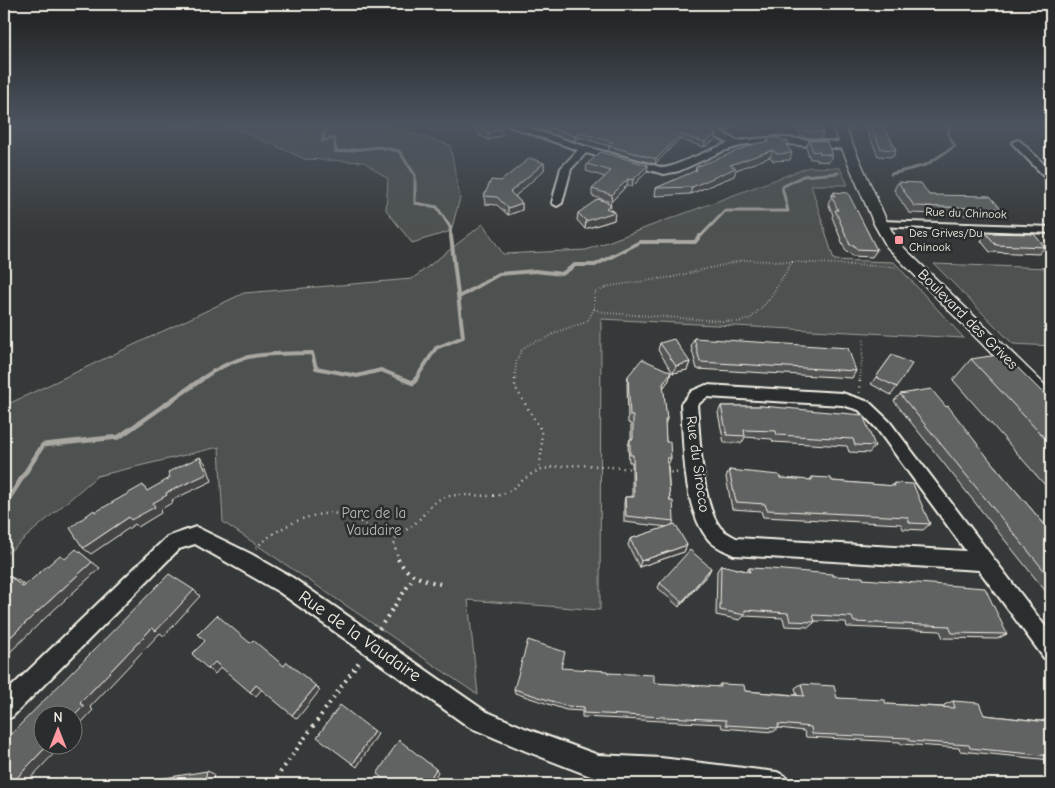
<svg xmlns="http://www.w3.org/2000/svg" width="1055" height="788" font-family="'Comic Neue',sans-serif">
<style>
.green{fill:#4e514f;stroke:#a1a19c}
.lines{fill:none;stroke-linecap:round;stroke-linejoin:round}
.stream-far2{stroke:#a8a7a1;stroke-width:3}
.stream-far1{stroke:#a8a7a1;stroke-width:4}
.stream{stroke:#a8a7a1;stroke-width:5}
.minor-casing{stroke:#f4f1e8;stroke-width:4}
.tertiary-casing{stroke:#f4f1e8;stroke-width:3}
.path-far2{stroke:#f4f1e8;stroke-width:2;stroke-dasharray:0.5 2.5;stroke-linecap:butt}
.path-far1{stroke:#f4f1e8;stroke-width:2.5;stroke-dasharray:1 4.5;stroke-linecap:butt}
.path{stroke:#f4f1e8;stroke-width:4;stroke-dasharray:2 5;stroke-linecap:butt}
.minor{fill:#2a2d2e;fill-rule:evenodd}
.tertiary{fill:#2a2d2e;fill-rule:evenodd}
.wall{fill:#535554;stroke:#f4f1e8}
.shaded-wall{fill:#444545;stroke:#f4f1e8}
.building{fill:#616362;stroke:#f4f1e8}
.poi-dot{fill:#ff9aa2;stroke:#2a2d2e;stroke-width:2}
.labels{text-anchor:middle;stroke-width:5;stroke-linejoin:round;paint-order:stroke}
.far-street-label{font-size:12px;fill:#f4f1e8;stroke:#2a2d2e}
.far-poi-label{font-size:12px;fill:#f4f1e8;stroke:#2a2d2e;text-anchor:start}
.street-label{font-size:15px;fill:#f4f1e8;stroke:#2a2d2e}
.park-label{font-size:15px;fill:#bab9b2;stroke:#2a2d2e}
.near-street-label{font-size:18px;fill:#f4f1e8;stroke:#2a2d2e}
</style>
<rect width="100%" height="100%" fill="#363939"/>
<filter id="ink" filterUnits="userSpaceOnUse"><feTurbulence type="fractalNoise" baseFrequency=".02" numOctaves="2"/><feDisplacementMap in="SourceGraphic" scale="10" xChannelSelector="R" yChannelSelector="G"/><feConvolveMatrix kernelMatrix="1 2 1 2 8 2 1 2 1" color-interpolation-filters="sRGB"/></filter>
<g filter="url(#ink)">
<g class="green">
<polygon points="112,125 384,125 450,145 460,198 451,231 412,243 386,210 388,179 364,162 305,159 230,126"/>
<polygon points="809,167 840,168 848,185 811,185 834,260 894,262 964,338 601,319 600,610 468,600 478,695 223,522 219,447 97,476 4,556 4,406 244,293 412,279 483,224 503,254 586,250"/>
<polygon points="934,264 1051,268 1051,346 1013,344"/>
</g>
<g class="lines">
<g class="stream-far2">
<polyline points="296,125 327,125 322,141 334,138 336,152 378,147 399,151 415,175 415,203 437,207 450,227 451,238"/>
<polyline points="891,174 926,165 955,146 948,134 950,125"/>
<polyline points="699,238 725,211 788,211 782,187 803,176 838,173"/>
</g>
<g class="stream-far1">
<polyline points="459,297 499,274 535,271 562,274 575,265 595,265 640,242 695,242 700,236"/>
<path d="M200,380C241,351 264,354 312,353L316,368L357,376L381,370L406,380"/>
<polyline points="415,380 436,348 463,337 451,236"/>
</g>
<g class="stream">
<polyline points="403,379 413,383 416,379"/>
<polyline points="4,506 43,445 119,437 202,379"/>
</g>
<defs>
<g id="minor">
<polygon points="506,125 519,125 587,147 664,168 672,166 728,143 708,132 691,127 690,125 702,125 714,128 737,141 775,137 847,143 852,146 847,149 775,143 747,144 723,151 679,171 664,174 586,153 571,169 562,203 557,206 552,203 561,168 578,150"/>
<polygon points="1017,140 1020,141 1051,171 1051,180 1047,179 1014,145 1012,143"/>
<polygon points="881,221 1051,227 1051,233 877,226 875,224"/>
<path d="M706,385L842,393L869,402L889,421L1051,634V661L1044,658L979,570L734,555C726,551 713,546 708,539C682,507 684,443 681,404L692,391ZM707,397L842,405L859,410L877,429L966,551L736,538C731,535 724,532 720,527C701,503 700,436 697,405Z"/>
<polygon points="196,527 251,554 293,578 485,711 527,729 598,755 661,758 777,772 785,776 789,784 683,784 598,779 526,751 469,727 279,592 195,544 179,549 12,717 4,720 4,694 167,537"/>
</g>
<polygon id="tertiary" points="832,125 844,125 888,224 898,242 1051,391 1051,409 1044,407 887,247 874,224"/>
</defs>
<use href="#minor" class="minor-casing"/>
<use href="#tertiary" class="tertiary-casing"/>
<g class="path-far2">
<polygon points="744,260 792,262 768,301 750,319 738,322 608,313 594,309 594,293 610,286 673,277"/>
<polyline points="792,262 897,267"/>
<path d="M515,380C515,366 516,349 532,343C537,341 542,340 547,338C559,330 573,326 587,322L594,309"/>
<polyline points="860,380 864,338"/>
</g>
<g class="path-far1">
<polyline points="515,379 515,387 541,430 542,448 539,470"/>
<polyline points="859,393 860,379"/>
<polyline points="665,472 680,473"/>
<polyline points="398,533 394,545 399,560"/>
<path d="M256,548C277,527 318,506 349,516C365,522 379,538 398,533C421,527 427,502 445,497C462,492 482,498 499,495C514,492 525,474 541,470C571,461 604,467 635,469"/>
</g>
<g class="path">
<path d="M398,559C408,577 422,579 440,584"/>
<polyline points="379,629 414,577"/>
<polyline points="272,784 361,659"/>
</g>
<use href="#minor" class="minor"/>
<use href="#tertiary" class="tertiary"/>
</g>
<g class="wall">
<polygon points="474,124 496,124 502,135 488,140 478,134"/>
<polygon points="537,124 692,124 716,139 704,147 679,139 655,164 608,151 609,146 579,137 574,141 549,133"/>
<polygon points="708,124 738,124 726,132 715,126"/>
<polygon points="797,124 820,124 823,133 821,139 803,137 800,134"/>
<polygon points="864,124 883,124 896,150 893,157 878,156"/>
<polygon points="768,139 787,147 792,153 790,160 773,161 770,157 736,170 734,176 690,194 655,196 656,188 695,171 696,167 767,142"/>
<polygon points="809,140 832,155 829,162 817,161 816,159 810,159 806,147"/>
<polygon points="544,163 544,170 515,196 522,203 522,210 508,215 497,205 485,204 484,196 501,181"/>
<polygon points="587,164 648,165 647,171 632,187 627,185 611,202 592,196 592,189 605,177 586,171"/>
<polygon points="898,182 929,195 1001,209 995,216 909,213 894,190"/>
<polygon points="834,192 877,250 872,257 852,256 850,253 846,252 832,217 833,215 828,203"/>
<polygon points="611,204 610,210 615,212 614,220 585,229 577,220 578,213"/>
<polygon points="986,233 1045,247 1039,254 990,252 981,241"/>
<polygon points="694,338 856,371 852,378 697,369 691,346"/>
<polygon points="660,343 690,362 687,370 673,373 658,350"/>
<polygon points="892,355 897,387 891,395 871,384"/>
<polygon points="971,359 1051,401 1051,492 953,380"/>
<polygon points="671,372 669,380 663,388 667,419 665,425 666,442 671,458 668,465 670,501 674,521 672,525 687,545 684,552 639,567 628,545 630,539 667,527 624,522 624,503 625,497 632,497 632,462 629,462 628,446 630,439 631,439 631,424 628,423 627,384 628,376"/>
<polygon points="900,394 992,463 1051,532 1051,598 894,401"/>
<polygon points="721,406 762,406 875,446 869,453 849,452 847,446 773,442 772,439 745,437 742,443 724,443 718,413"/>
<polygon points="729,470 780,478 810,480 812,477 832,481 892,486 894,483 930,524 923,530 903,529 901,524 763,517 761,511 732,509 726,477"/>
<polygon points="721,565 747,571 749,568 863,579 1007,634 997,639 943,638 940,631 847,627 846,622 814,621 815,622 809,627 785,626 783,618 744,616 740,620 716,615 717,571"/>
<polygon points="711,568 708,574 679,607 658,588 660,583"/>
<polygon points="608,673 654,683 717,687 720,684 745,691 797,695 795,688 801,684 837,698 886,704 944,707 944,705 953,701 984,715 1041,721 1047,719 1051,720 1051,761 1051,760 960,751 959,748 901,744 900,742 806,737 804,731 779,728 773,732 722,728 721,724 582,717 582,711 566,710 515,693 514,689"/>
</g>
<g class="shaded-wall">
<polygon points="732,124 738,124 726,132 727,128"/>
<polygon points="502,128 502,135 488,140 488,133"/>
<polygon points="579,133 579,137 574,141 575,136"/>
<polygon points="717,134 716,139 704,147 705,142"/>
<polygon points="680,135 679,139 655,164 656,159"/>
<polygon points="773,150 770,157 736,170 734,176 690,194 692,187 730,165"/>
<polygon points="544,163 544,170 511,200 510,192"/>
<polygon points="648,165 647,171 632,187 633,180"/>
<polygon points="628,179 627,185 611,202 612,195"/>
<polygon points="522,203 522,210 508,215 508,208"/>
<polygon points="611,204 610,212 615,212 614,220 585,229 586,221"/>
<polygon points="690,362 687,370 673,373 676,366"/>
<polygon points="671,372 669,380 661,391 663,384"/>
<polygon points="200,457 206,464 212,481 172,500 173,502 160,510 161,513 138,527 135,524 91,554 83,548 129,517 153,503 166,493"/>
<polygon points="687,545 684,552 639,567 641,561"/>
<polygon points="92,562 100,568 43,620 4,658 4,643 34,615"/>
<polygon points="711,568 708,574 679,607 682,602"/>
<polygon points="9,576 19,581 33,592 23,587"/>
<polygon points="194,590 200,596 164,636 160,633 90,707 93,710 72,733 72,718 80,703 152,628"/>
<polygon points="215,662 221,667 215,674 208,669"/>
<polygon points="256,685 262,689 256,696 250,692"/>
<polygon points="316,686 320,690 297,719 292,715"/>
<polygon points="374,731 378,734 357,767 353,764"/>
<polygon points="47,746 61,746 25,784 11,784"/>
<polygon points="436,769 438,772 431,784 427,784"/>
<polygon points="207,771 214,774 212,784 204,784"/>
</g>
<g class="building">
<polygon points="477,124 496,124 502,128 488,133 478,127"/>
<polygon points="544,124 692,124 717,134 705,142 680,135 656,159 609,146 613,142 579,133 575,136 549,128"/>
<polygon points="721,124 732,124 727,128"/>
<polygon points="801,124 820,124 823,133 805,131 802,128"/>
<polygon points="870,124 883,124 896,150 881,149"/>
<polygon points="771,138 780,138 783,141 788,141 789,144 786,145 792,153 776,154 773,150 730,165 736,168 692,187 656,188 697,170 696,167 757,143 769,142 768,139"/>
<polygon points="809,140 827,142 832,155 820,154 819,151 813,152"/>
<polygon points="600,152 648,165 633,180 628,179 612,195 592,189 611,171 587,164"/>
<polygon points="530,158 544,163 510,192 522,203 508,208 497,197 484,196 491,180 501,181"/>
<polygon points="898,182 921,183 929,195 990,196 1001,209 914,206"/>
<polygon points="834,192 848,193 877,250 856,249 854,245 850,245 835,210 838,210 831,195 835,196"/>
<polygon points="598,199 611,204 606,208 615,212 586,221 578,213"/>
<polygon points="986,233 1034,234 1045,247 996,245"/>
<polygon points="694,338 848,348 856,371 700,362"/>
<polygon points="674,339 690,362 676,366 660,343"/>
<polygon points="1004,354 1051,401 1051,445 971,359"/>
<polygon points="892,355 912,364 897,387 876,377"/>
<polygon points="642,359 671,372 663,384 667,419 665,419 666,442 670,442 671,458 667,458 670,501 673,501 674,521 626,516 625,497 634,497 633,455 630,455 630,439 633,439 633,416 630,416 628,376"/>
<polygon points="931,389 946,407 948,406 992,463 1051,532 1051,579 900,394"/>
<polygon points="721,406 762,406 863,415 875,446 855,445 853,439 777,435 776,431 744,430 745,436 727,435"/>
<polygon points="200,457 207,474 166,493 167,495 153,503 155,507 131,520 129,517 83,548 70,528 94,510 95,512 99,510 143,485 147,491 170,478 168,472"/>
<polygon points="729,470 779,475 780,478 812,480 812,477 831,478 832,481 895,486 894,483 913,484 930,524 910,523 907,517 767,510 765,504 736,502"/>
<polygon points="675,524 687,545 641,561 630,539"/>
<polygon points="76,549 92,562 34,615 4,643 4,580 9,576 23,587 60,555 65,559"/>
<polygon points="690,550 711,568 682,602 660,583"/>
<polygon points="721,565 750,572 749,568 771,569 832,574 833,576 863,577 863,579 985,588 1007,634 952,633 949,626 854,622 852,617 813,615 815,622 790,621 788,613 745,610 745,615 720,610"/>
<polygon points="169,574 194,590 156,631 152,628 80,703 84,706 72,718 72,716 42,716 42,746 47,746 11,784 4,784 4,741"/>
<polygon points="217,615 250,643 253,640 284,666 287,662 316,686 292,715 256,685 250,692 215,662 208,669 192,654 205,641 198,634"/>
<polygon points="528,640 565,652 561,668 608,671 608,673 654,675 654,683 721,687 720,684 744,685 745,691 804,696 801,684 834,686 837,698 885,700 886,704 955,708 953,701 979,703 984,715 1048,722 1047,719 1051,720 1051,756 970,748 969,745 910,741 909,738 812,734 811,727 778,724 779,728 726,725 726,720 583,713 584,707 567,706 514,689"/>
<polygon points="340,705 374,731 353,764 317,737"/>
<polygon points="399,740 436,769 427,784 390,784 377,774"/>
<polygon points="207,771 204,784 127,784"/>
<polygon points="453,781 459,784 452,784"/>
</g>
</g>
<linearGradient id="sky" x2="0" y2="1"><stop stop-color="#1e1f1f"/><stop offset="0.53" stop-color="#4c545f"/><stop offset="1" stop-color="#4c545f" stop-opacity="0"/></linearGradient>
<rect width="1055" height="235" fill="url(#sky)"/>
<rect class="poi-dot" x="894" y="235" width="10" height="10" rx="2.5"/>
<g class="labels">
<g class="far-street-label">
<text transform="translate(966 213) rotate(2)" y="4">Rue du Chinook</text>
</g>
<g class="far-poi-label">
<text x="909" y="237">Des Grives/Du<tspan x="909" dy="14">Chinook</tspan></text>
</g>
<g class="street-label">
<text transform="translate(968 319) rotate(45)" y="5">Boulevard des Grives</text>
<text transform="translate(698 464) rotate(82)" y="5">Rue du Sirocco</text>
</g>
<g class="park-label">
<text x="374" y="518">Parc de la<tspan x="374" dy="17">Vaudaire</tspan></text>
</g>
<g class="near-street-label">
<text transform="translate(360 636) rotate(35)" y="6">Rue de la Vaudaire</text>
</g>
</g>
<rect width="1055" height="788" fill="none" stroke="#2a2d2e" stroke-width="20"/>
<rect x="10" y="10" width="1035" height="768" fill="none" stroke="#f4f1e8" stroke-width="2" filter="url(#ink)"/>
<g transform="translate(58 730)"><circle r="24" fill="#2a2d2e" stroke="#7b7b78"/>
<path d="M0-4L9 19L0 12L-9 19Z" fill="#ff9aa2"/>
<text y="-8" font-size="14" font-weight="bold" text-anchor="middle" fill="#f4f1e8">N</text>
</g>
</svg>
